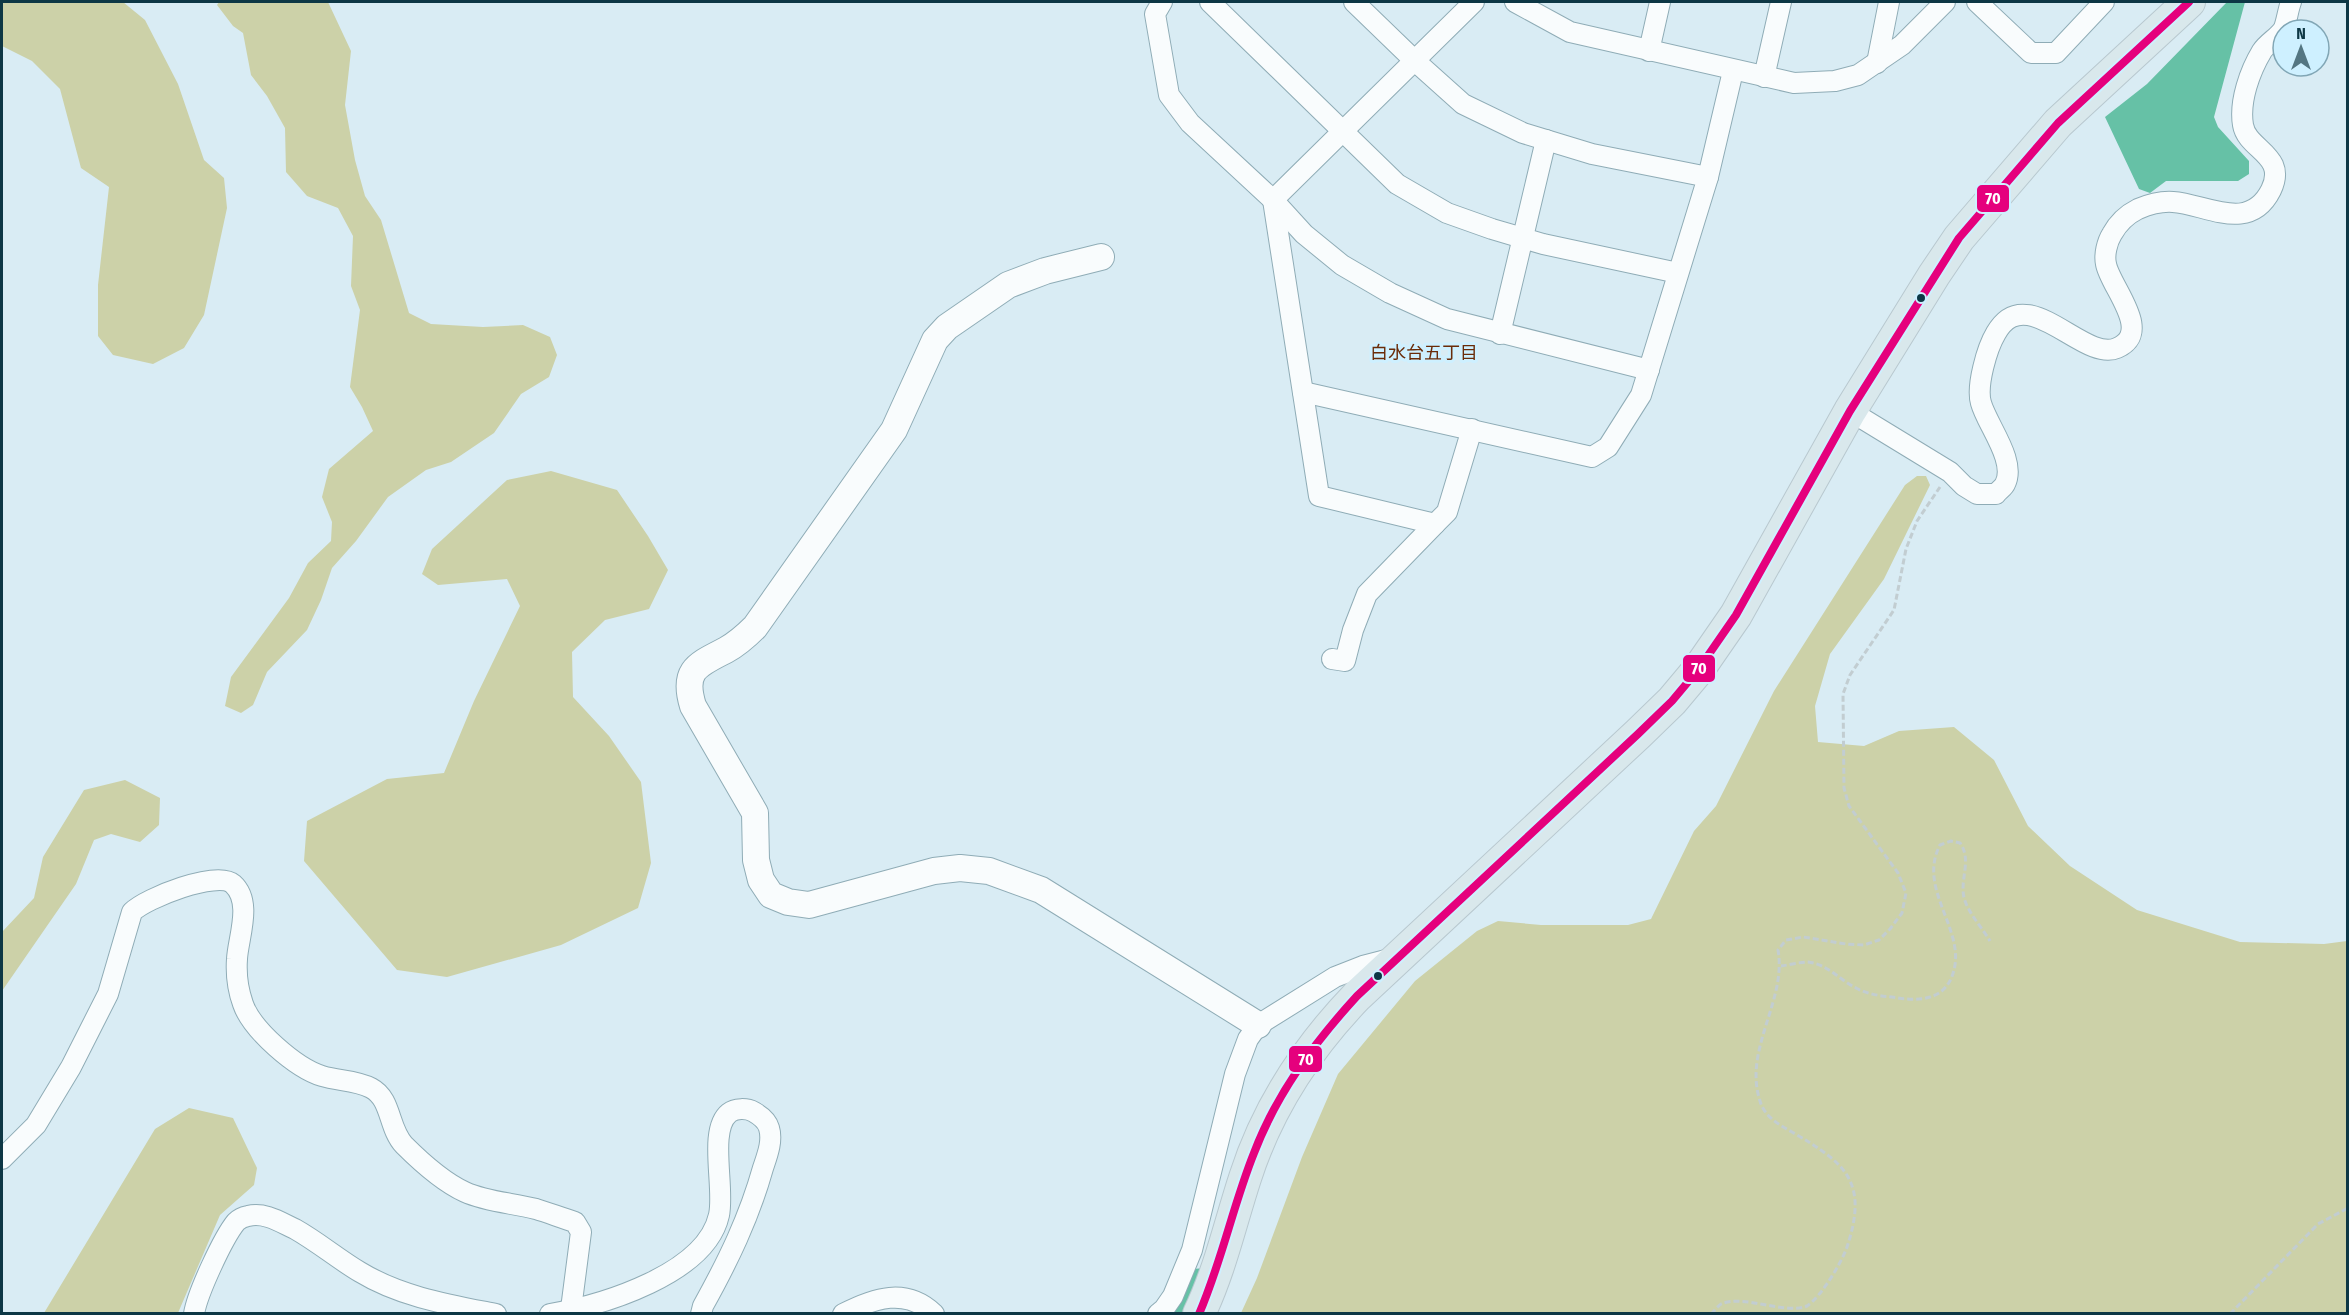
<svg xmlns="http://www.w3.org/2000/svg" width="2349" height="1315" font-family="'Fira Sans Condensed','Noto Sans JP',sans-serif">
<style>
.green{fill:#ccd1a8}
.water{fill:#66c1a6}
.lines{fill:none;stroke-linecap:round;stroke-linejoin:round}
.river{stroke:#66c1a6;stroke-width:33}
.minor-casing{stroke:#8facb6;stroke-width:22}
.tertiary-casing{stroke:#8facb6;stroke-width:28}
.primary-casing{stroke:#b8c8cf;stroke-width:34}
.path{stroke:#c2cdd1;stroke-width:3;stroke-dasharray:6 3;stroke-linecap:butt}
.minor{stroke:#f9fcfd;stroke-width:20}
.tertiary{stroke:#f9fcfd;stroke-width:26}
.primary{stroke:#d9e8ec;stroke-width:32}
.bus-1-casing{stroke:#cef0ff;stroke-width:12}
.bus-1{stroke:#e5007d;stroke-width:8}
.bus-dot{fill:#0d3745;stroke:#cef0ff;stroke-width:2}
.labels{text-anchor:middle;stroke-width:6;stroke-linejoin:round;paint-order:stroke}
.neighbourhood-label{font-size:18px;fill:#6a2b08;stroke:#cef0ff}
.line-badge{stroke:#cef0ff;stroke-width:2}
.badge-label{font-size:16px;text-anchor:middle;font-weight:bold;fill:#fff}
</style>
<rect width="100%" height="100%" fill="#d9ecf4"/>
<g class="green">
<polygon points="2,2 123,2 145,20 178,84 204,160 224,178 227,208 204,315 184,348 153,364 113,355 98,336 98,285 109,187 81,168 60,89 32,61 2,46"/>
<polygon points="219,2 328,2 351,51 345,105 355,160 365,196 381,220 409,313 431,324 483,327 523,325 550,337 557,355 549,377 521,394 494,433 451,462 426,470 388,497 356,541 332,568 321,600 307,630 267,672 253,705 241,713 225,706 231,677 289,598 308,563 331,541 332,522 322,497 329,469 373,431 362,407 350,387 360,310 351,286 353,236 338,208 307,196 286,172 285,128 267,96 251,75 243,33 233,26 217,5"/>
<polygon points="551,471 617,490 648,536 668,570 649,609 605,620 572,652 573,697 609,736 641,782 651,863 638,908 561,945 447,977 397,970 304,861 307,821 387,779 444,773 474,701 520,606 507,579 438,585 422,574 432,549 507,480"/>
<polygon points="1917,476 1926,476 1930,485 1884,579 1830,654 1815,706 1818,742 1864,746 1899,731 1954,727 1994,760 2028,826 2070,866 2137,910 2240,942 2324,944 2347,941 2347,1313 1241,1313 1257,1278 1302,1157 1338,1074 1415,981 1477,931 1498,921 1541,925 1628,925 1651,919 1694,831 1716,806 1774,691 1905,485"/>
<polygon points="125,780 160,798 159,825 140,842 111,834 94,840 76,884 2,991 2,932 34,898 43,857 84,790"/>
<polygon points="189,1108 233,1118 257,1168 254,1185 220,1215 178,1313 44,1313 155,1129"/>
</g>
<polygon class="water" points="2227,2 2245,2 2214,117 2218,127 2249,161 2249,174 2238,181 2166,181 2150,193 2139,189 2105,117 2147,84"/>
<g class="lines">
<polyline class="river" points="1179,1314 1199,1285"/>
<defs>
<g id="minor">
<polyline points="1162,2 1155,14 1169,95 1190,123 1273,200 1304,234 1342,265 1390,293 1447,319 1649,370"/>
<polyline points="1210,2 1397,184 1447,213 1492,229 1543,244 1678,273"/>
<polyline points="1354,2 1415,61 1463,104 1523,133 1592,154 1708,177"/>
<polyline points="1515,2 1570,32 1794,83 1835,81 1858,75 1902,45 1945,2"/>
<polyline points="1977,2 2031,53 2056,53 2104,2"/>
<polyline points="1649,51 1660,2"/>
<polyline points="1877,63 1889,2"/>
<polyline points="1764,77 1781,2"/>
<polyline points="1273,200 1319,496 1435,524 1447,512 1472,429"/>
<polyline points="1273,200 1474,2"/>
<polyline points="1500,334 1546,140"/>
<polyline points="1303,392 1592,457 1608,447 1641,395 1708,177 1733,71"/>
<path d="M1850,411L1950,472L1964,486L1977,494H1996C1998,491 2004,487 2005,484C2017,461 1987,425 1981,403C1976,386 1987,348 1996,333C2027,279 2083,363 2117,348C2154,332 2110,287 2106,264C2104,255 2107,242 2112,234C2118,223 2128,214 2138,209C2150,204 2160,201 2173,202C2206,204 2249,234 2271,190C2288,155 2247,150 2243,125C2239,101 2250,71 2262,51C2268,42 2279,37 2284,28C2287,20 2288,10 2291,2"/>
<polyline points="1332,659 1345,661 1353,630 1367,594 1435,524"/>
<path d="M2,1159L36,1125L71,1067L108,994L132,912C146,898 217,870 233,884C253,902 238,938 237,959C236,973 238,990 243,1004C252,1030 296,1068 322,1076C338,1081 356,1080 371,1088C392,1099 388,1128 404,1145C421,1162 443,1182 465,1192C487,1202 513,1203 536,1209C549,1213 562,1218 575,1222L581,1232L571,1309"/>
<path d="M194,1314C197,1294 223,1238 236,1222C239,1219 243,1217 248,1216C265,1212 280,1222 295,1229C318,1242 338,1259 360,1272C401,1297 450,1305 496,1314"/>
<path d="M550,1314C603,1305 706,1274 719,1215C725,1188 708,1130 729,1113C735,1108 747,1108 754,1112C761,1116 767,1121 769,1128C773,1141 767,1156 763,1168C749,1218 728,1261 703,1306L701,1314"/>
<path d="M843,1314C874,1298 906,1287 934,1314"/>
<polyline points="1158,1314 1164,1309 1173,1296 1192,1250 1235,1074 1248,1039 1258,1025 1335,977 1363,966 1394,958"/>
</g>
<path id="tertiary" d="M1101,257L1045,271L1008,285L947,327L935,340L894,430L755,627C746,636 737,644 726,650C697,665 682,670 693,706L755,813L756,860L761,880L771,895L788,902L809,905L934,871L960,868L989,871L1041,890L1258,1025"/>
<path id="primary" d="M1199,1314C1220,1270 1230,1224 1245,1178C1267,1109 1307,1048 1357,996L1638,734L1672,701L1698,670L1736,615L1850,411L1934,275L1959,238L2058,123L2189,2"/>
</defs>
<use href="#minor" class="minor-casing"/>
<use href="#tertiary" class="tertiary-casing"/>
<use href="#primary" class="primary-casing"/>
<g class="path">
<path d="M1781,966C1789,965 1800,962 1808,962C1827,964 1840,980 1856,988C1867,994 1880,996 1892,997C1921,1002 1949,1001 1955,965C1961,925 1918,887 1940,845L1951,841L1960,843C1973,861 1958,881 1965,901C1970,915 1983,929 1990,941"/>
<path d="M1711,1314C1714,1311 1718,1306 1721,1304C1743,1294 1786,1315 1807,1306C1821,1297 1842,1262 1847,1247C1869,1181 1845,1163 1792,1132C1779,1125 1764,1116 1760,1101C1743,1049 1787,1001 1778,950L1786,940L1803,937L1846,944L1864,945L1879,940L1890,929L1902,913L1906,893L1898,873L1849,806L1844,788L1843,694L1850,675L1894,610L1906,549L1917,521L1940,487"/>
<polyline points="2230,1314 2318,1224 2348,1208"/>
</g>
<use href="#minor" class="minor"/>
<use href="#tertiary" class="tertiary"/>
<use href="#primary" class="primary"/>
<defs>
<path id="bus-1" d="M1199,1314C1222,1261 1233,1205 1254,1153C1277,1093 1314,1043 1357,996L1638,734L1672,701L1698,670L1736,615L1850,411L1959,238L2058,123L2189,2"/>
</defs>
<use href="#bus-1" class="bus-1-casing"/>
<use href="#bus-1" class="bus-1"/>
</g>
<g class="bus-dot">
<circle cx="1921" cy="298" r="5"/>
<circle cx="1378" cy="976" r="5"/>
</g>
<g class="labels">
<g class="neighbourhood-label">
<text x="1424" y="359">白水台五丁目</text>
</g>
</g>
<g class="line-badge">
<rect x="1976" y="184" width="34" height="29" rx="6" fill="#e5007d"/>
<rect x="1682" y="654" width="34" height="29" rx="6" fill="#e5007d"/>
<rect x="1288" y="1045" width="35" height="28" rx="6" fill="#e5007d"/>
</g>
<g class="badge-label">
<text x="1993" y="204">70</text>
<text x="1699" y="674">70</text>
<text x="1306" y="1065">70</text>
</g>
<rect width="2349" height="1315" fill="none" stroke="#0d3745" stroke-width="6"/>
<g transform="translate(2301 48)"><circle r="28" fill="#cef0ff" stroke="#81a6b5" stroke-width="1.5"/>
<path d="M0-4.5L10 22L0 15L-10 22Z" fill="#547682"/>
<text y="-9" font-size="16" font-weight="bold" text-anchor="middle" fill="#0d3745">N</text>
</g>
</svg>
